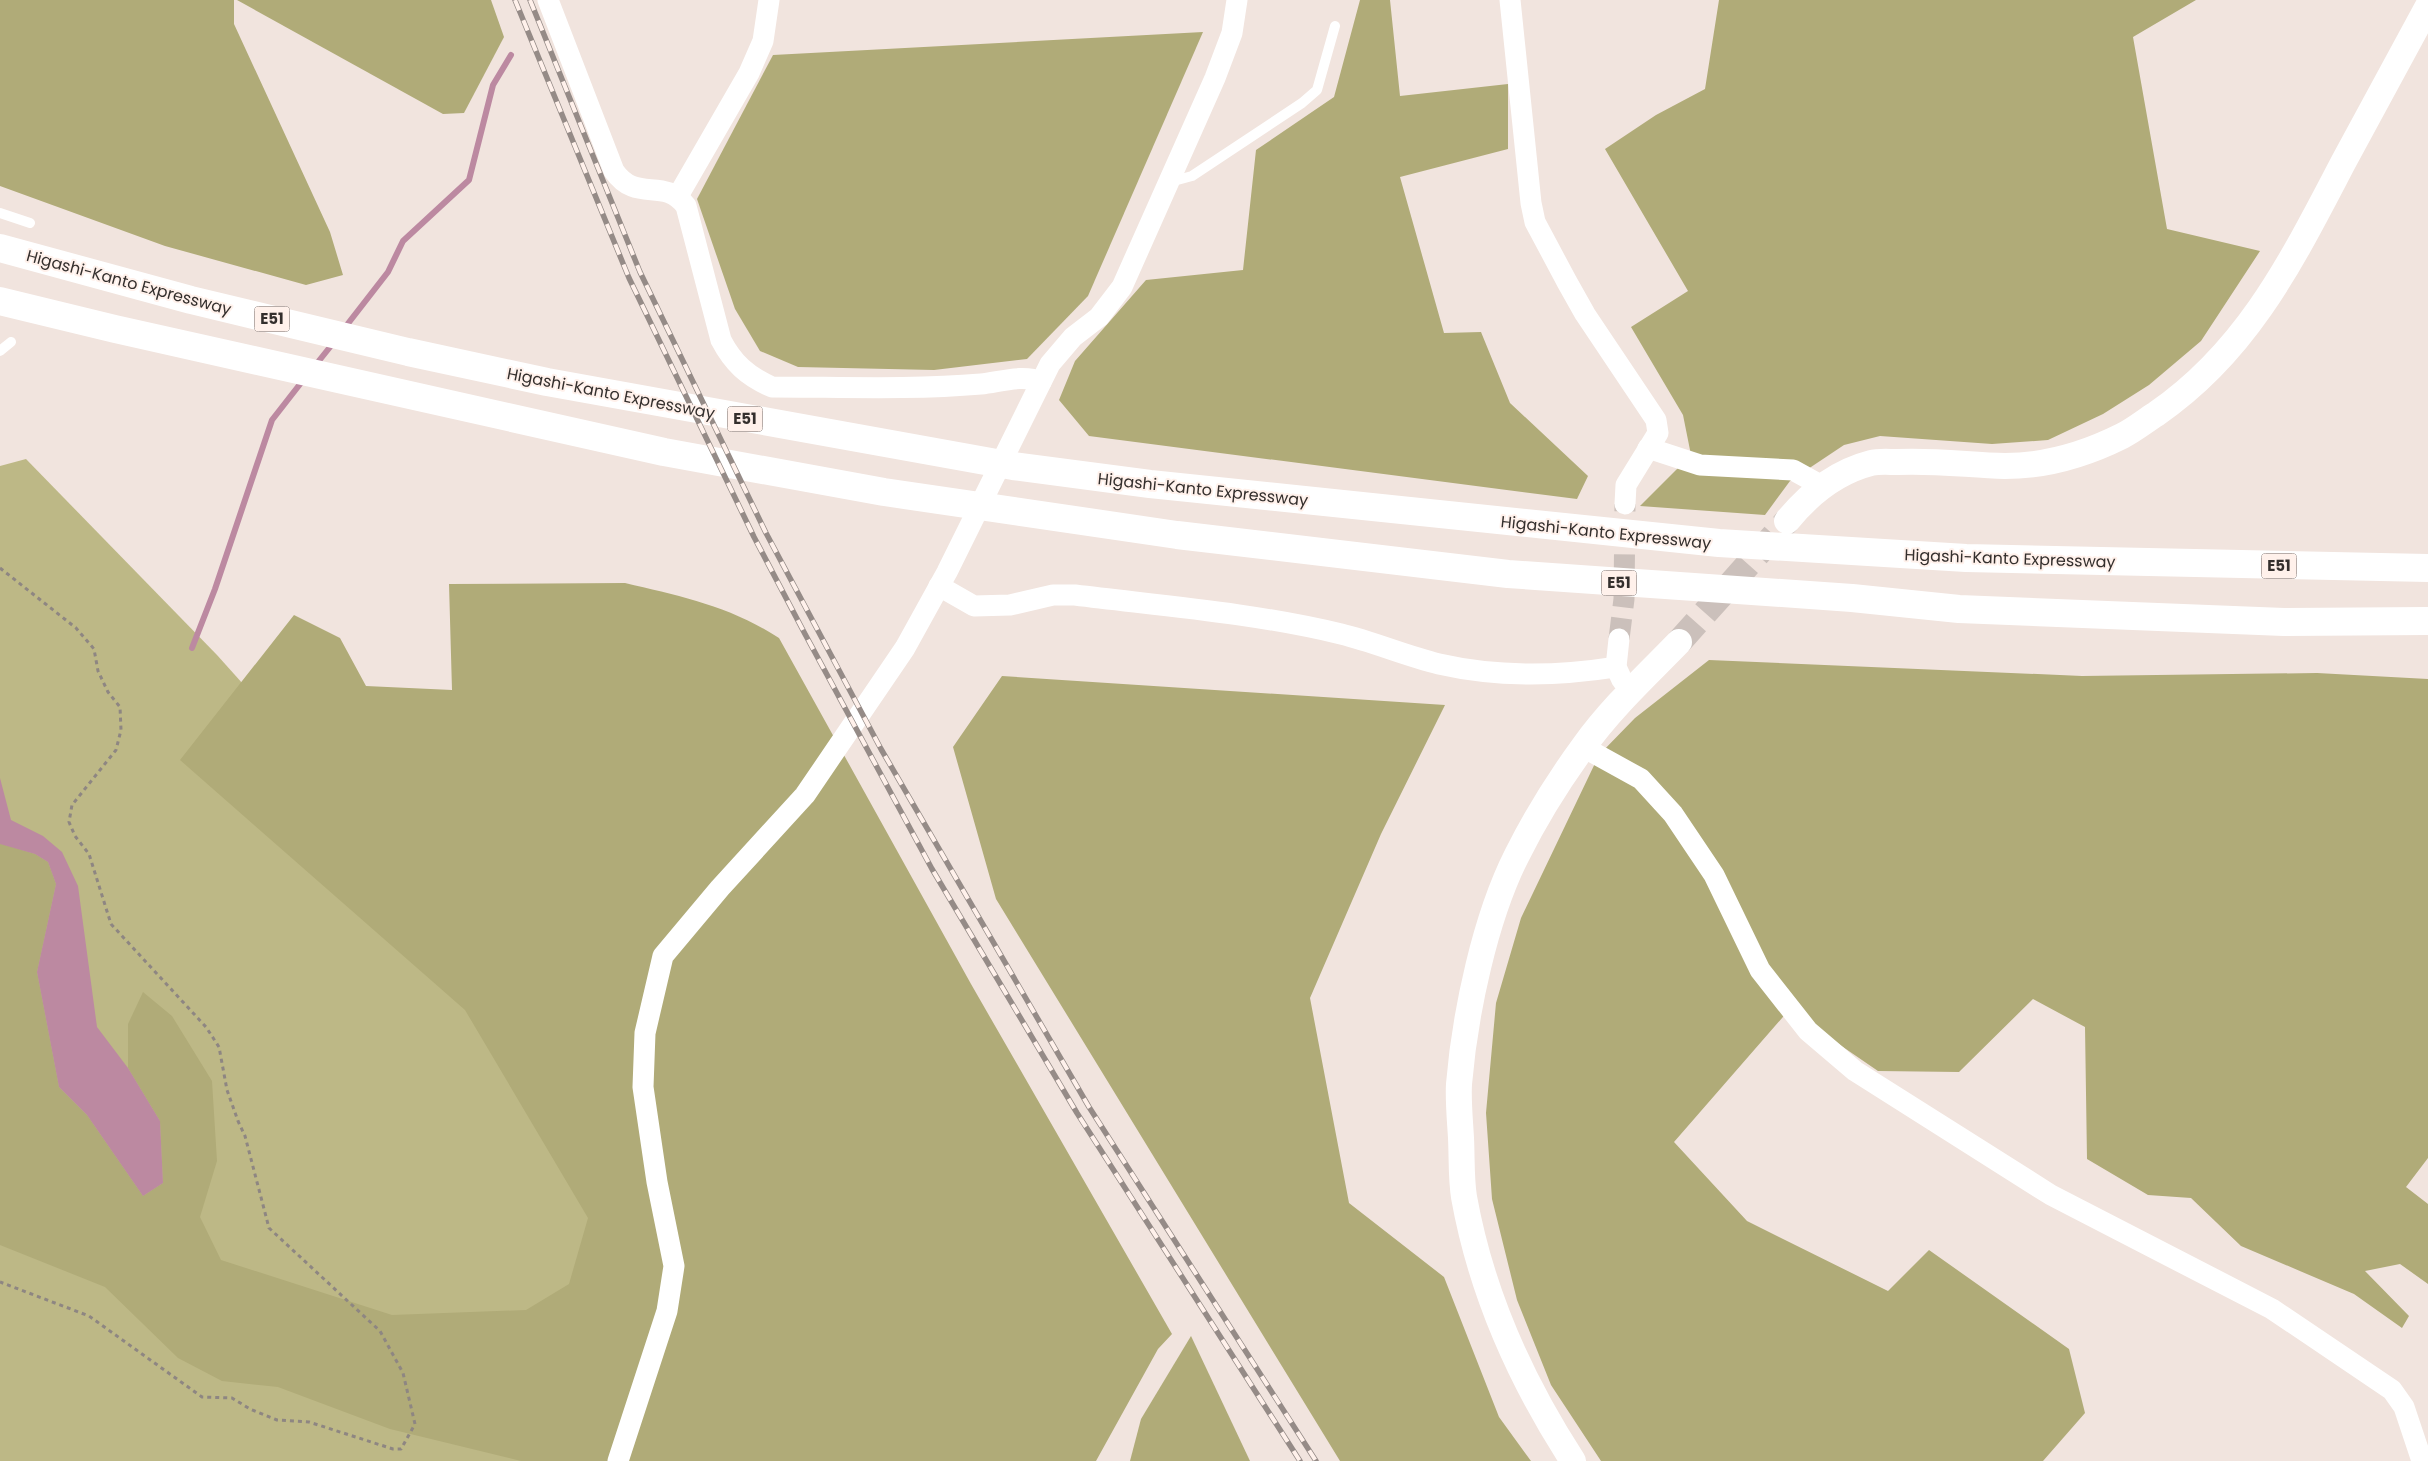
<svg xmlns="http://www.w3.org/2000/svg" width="2428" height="1461" font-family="Poppins,sans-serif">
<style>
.green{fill:#bdb886}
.forest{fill:#b0ab78}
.water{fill:#bc89a1}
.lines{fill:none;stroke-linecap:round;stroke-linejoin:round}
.stream{stroke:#bc89a1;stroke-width:6}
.minor-tunnel{stroke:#cbc0bb;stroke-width:21;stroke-dasharray:21 11;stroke-linecap:butt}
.tertiary-tunnel{stroke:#cbc0bb;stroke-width:26;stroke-dasharray:26 13;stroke-linecap:butt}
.path{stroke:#8e8682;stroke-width:3;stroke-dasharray:4 4;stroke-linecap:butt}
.service{stroke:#fff;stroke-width:10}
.minor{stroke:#fff;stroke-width:21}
.tertiary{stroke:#fff;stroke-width:26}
.motorway{stroke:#fff;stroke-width:28}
.rail-casing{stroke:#958b87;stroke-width:5.5}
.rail{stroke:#fff1eb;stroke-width:4;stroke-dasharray:11;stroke-linecap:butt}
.labels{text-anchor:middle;stroke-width:4;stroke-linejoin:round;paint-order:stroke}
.shield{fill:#fff1eb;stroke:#716966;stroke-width:1}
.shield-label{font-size:15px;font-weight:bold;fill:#342f2d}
.street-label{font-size:16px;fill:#342f2d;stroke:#fff1eb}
</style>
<rect width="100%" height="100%" fill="#f1e4de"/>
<polygon class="green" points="26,459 217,655 566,1045 603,1211 601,1461 0,1461 0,466"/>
<g class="forest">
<polygon points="0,0 234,0 234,24 330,232 343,275 306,285 165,246 0,186"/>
<polygon points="237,0 491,0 504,37 464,113 443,114"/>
<polygon points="1360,0 1390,0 1400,96 1508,84 1508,149 1400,177 1444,333 1481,332 1510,403 1588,476 1577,499 1089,436 1059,400 1075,361 1146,280 1243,270 1256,150 1334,97"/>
<polygon points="1719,0 2196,0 2133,37 2167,229 2260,251 2201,341 2149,385 2103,414 2048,440 1992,444 1880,436 1844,445 1790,481 1765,515 1640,506 1691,455 1683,415 1631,327 1688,291 1605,149 1656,115 1705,89"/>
<polygon points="1203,32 1088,296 1027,359 934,370 798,367 760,351 735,309 697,199 773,55"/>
<path d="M625,583C680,596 730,606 779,638L971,984L1172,1334L1158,1349L1096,1461H521L390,1429L278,1387L222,1381L178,1358L105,1287L0,1245V844H2L35,854L48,862L56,884L37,972L59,1087L87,1115L143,1196L163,1183L160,1121L128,1068V1024L143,992L172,1016L212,1081L217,1161L200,1217L221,1260L392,1315L526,1310L569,1284L588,1218L465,1010L180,760L294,615L340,638L366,686L452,690L449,584Z"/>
<polygon points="1709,660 2082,676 2317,673 2428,679 2428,1158 2406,1187 2428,1204 2428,1284 2400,1264 2365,1271 2409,1316 2402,1328 2354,1294 2241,1246 2191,1198 2148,1195 2087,1159 2085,1027 2033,999 1959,1072 1878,1071 1789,1010 1674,1142 1747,1221 1888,1291 1929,1250 2069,1349 2085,1413 2043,1461 1601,1461 1551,1385 1517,1300 1492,1199 1486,1113 1496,1003 1521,918 1599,755 1635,718"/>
<polygon points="1002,676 1445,705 1381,834 1310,998 1349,1203 1444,1277 1499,1417 1531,1461 1340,1461 996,899 953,747"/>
<polygon points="1191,1336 1250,1461 1130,1461 1141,1419"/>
</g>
<polygon class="water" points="0,778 11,820 43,836 62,852 78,886 97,1027 128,1068 160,1121 163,1183 143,1196 87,1115 59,1087 37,972 56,884 48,862 35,854 0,844"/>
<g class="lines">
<g class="stream">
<polyline points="343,330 388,272 403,241 469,180 493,85 511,55"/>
<polyline points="314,367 334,342"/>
<polyline points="192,648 215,589 272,420 304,379"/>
</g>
<polyline class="minor-tunnel" points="1619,639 1624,599 1625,504"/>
<polyline class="tertiary-tunnel" points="1679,642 1787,521"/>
<polyline class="path" points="0,568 76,628 94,649 98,671 108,692 120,707 121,730 116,750 72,805 69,822 75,836 89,854 111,924 206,1027 219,1047 227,1090 238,1121 245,1136 269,1228 380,1331 403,1373 415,1424 401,1449 393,1449 309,1422 277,1420 250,1409 232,1398 202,1397 89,1316 0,1282"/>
<g class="service">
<polyline points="1170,182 1192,176 1302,103 1317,90 1335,26"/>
<polyline points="0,213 30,223"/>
<polyline points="0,351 11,342"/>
</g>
<g class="minor">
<path d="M548,0L614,171C637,204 663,176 686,206L721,340C733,363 747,376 772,387C841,387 911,390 981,384C1000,382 1023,374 1041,382"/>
<polyline points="1510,0 1531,203 1535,222 1567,282 1585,314 1656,420 1658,433 1626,485 1625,504"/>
<polyline points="678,196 749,73 763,41 769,0"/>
<polyline points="1648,448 1700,465 1793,470 1822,486"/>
<path d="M939,586L974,606L1010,605L1053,595H1075C1164,606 1254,613 1341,634C1374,642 1406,656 1439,664C1496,677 1559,676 1616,667"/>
<polyline points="1619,639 1616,667 1622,680"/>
<polyline points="1583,747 1641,779 1673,814 1714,875 1760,970 1808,1031 1855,1071 2051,1195 2272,1309 2392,1390 2404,1407 2422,1461"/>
<polyline points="618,1461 667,1311 674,1266 657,1182 643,1087 645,1033 663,956 720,888 805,795 905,648 947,572 1050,364 1073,337 1099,317 1122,287 1215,78 1232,33 1237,0"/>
</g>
<g class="tertiary">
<path d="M1787,521C1809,494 1836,472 1871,463C1879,461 1889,462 1897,462C1933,460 1969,465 2005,466C2046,466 2086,454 2122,436C2134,430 2145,421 2156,414C2249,350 2293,258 2344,161C2372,109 2400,57 2428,6"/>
<path d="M1573,1461C1521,1381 1481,1292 1464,1197C1461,1178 1462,1158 1461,1138C1460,1120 1458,1101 1459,1084C1465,1013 1485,918 1517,855C1536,817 1559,780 1584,746C1611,708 1647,675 1679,642"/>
</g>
<g class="motorway">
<polyline points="0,248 191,300 408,352 547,382 1013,466 1150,484 1719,543 1966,558 2428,568"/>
<polyline points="0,301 115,329 664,452 884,492 1177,535 1508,574 1852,598 1959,609 2284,622 2428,621"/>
</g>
<defs>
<g id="rail">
<polyline points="515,0 629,278 754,537 805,634 932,869 1077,1113 1300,1461"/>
<polyline points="530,0 640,272 766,533 881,749 1089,1107 1316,1461"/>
</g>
</defs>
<use href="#rail" class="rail-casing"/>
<use href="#rail" class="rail"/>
</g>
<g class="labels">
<g class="shield">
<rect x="254.5" y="306.5" width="35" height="25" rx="4"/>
<rect x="727.5" y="406.5" width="35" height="25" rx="4"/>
<rect x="2261.5" y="553.5" width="35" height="25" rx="4"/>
<rect x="1601.5" y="570.5" width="35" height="25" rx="4"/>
</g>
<g class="shield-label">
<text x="272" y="324">E51</text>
<text x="745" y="424">E51</text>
<text x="2279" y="571">E51</text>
<text x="1619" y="588">E51</text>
</g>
<g class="street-label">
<text transform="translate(129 282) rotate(15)" y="6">Higashi-Kanto Expressway</text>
<text transform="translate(611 393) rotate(11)" y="6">Higashi-Kanto Expressway</text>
<text transform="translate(1203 489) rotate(6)" y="6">Higashi-Kanto Expressway</text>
<text transform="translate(1606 532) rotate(6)" y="6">Higashi-Kanto Expressway</text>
<text transform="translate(2010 558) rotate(2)" y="6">Higashi-Kanto Expressway</text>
</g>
</g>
</svg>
